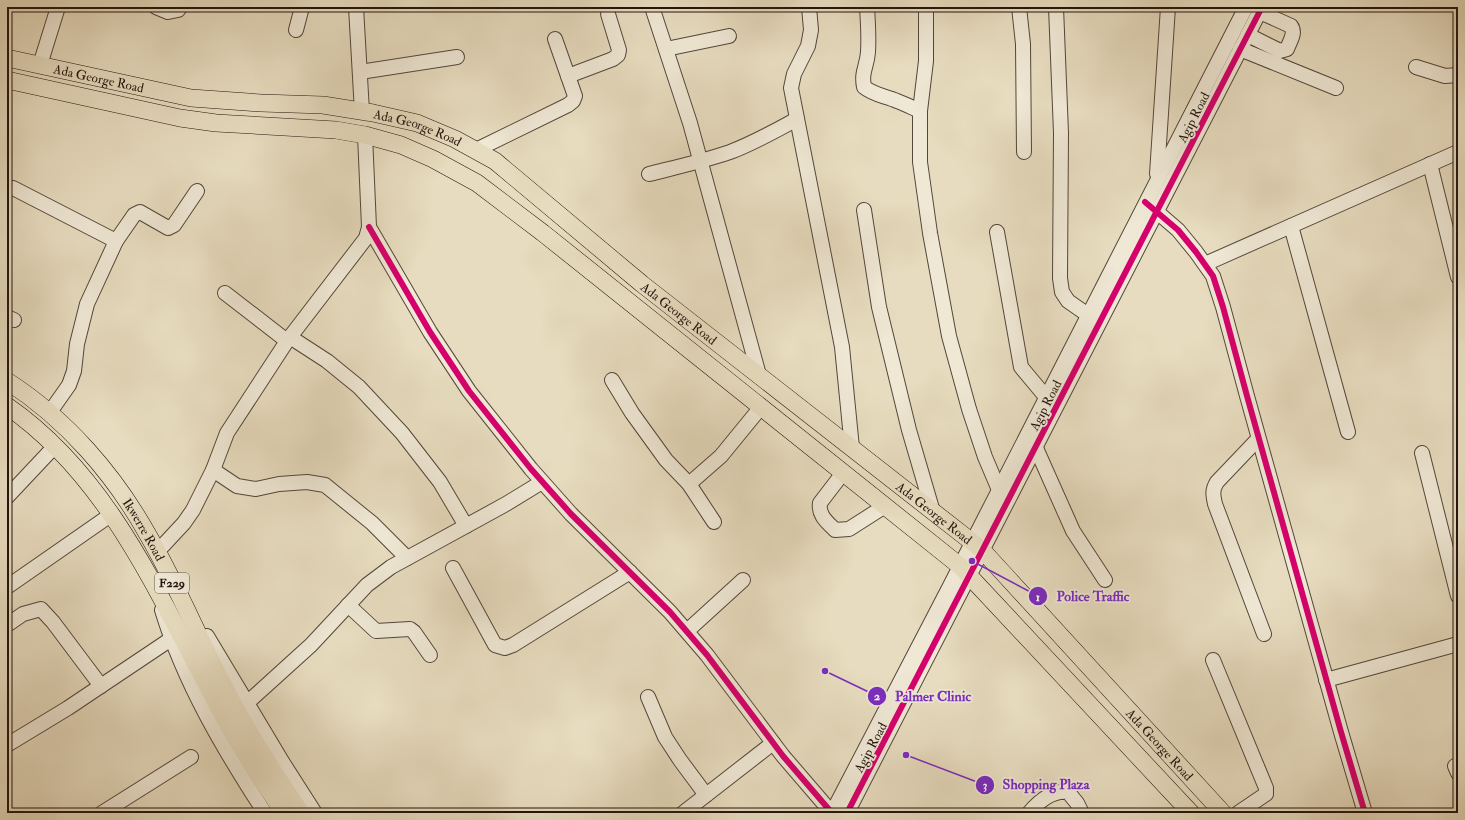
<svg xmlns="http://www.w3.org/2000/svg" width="1465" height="820" font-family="'IM FELL Double Pica',serif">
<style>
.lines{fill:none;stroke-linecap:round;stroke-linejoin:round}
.minor-casing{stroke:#54463b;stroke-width:16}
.major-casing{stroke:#23140f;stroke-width:18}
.minor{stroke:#efe8d5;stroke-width:14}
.major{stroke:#e7dcbf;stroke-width:17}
.cycleway-casing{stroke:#efe8d5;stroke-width:8}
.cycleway{stroke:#d6006c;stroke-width:6}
.labels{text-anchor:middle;stroke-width:3.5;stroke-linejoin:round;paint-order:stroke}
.shield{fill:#efe8d5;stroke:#60544a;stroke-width:1}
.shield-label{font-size:12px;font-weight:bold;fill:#23140f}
.street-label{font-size:13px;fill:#23140f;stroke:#efe8d5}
.leader{fill:none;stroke:#7b2cbf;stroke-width:1.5}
.callout-dot{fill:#7b2cbf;stroke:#efe8d5;stroke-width:1.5}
.mark-label{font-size:12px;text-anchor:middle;font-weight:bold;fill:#fff}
.callout-label{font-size:14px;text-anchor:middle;font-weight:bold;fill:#7b2cbf;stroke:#efe8d5;stroke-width:3.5;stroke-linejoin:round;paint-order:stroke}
</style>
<rect width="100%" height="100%" fill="#e7dcbf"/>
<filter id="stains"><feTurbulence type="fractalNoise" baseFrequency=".005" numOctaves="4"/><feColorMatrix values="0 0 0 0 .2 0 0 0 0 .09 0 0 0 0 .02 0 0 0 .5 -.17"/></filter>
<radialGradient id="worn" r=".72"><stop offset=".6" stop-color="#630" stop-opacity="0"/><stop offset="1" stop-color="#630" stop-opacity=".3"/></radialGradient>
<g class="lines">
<defs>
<g id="minor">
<polyline points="156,7 168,12 178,10 180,7"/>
<polyline points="356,7 362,112"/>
<polyline points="652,7 690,123 759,375"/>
<polyline points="809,7 811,30 808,46 794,74 791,88 842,347 852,448"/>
<path d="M867,7C868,22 869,37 868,52C867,67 861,71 864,87C874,95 885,96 897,101C905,104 913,108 920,111"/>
<polyline points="926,7 926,61 920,111 920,162 930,233 949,336 969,409 985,457 999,490"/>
<polyline points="1019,7 1023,44 1024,152"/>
<polyline points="1056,7 1061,133 1060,278 1062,292 1068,301 1088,315"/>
<polyline points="296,30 302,7"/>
<path d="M1248,35L1280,51L1287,49C1290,41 1296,33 1291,26L1260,12"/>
<polyline points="666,49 729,36"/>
<polyline points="1240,49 1336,88"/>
<polyline points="40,65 58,7"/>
<polyline points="1416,67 1445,76 1458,75"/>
<polyline points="360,72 457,57"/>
<polyline points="568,76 613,59 618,55 619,50 608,14"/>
<polyline points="476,150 568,105 573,101 575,96 555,39"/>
<polyline points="1430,164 1458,277"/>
<path d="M649,174C677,167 704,161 730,152C754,143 775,131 797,119"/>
<polyline points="1157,174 1168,7"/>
<polyline points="7,189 13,188 116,241"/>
<polyline points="1149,205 1178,230 1196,252 1213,276 1223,307 1247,396 1341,732 1365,813"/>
<polyline points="864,210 879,307 909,430 933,512"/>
<polyline points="1291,226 1348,432"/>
<polyline points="369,227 430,332 469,391 531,469 571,514 670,612 707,655 783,756 832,813"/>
<polyline points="997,232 1021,367 1046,397"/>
<polyline points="1205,264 1458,152"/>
<polyline points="225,293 287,341"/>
<polyline points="7,317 14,320"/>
<polyline points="290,337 327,361 359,387 402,433 440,482 466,526"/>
<polyline points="612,380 632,413 666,460 689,484 714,522"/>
<polyline points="50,412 69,385 74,371 77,344 87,304 116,241 134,215 140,212 168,228 174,225 197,191"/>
<path d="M1258,439L1217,482C1212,490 1213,495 1215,504L1264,634"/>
<polyline points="1036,448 1073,531 1105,580"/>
<polyline points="1422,453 1458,596"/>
<polyline points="213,470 237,486 256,489 279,484 307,482 325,485 372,523 407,558"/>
<path d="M843,473L820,503C818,515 827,522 835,530L849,529L885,506"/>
<polyline points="689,484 721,456 761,407"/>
<polyline points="7,497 55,446"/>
<polyline points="157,552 184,523 193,510 213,470 227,433 287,341 366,238 369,227 365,135"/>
<polyline points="453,568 495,645 505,648 513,645 630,572"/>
<polyline points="7,587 112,514"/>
<polyline points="348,605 376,631 410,629 414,632 430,655"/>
<path d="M162,610C184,683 224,750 265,813"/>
<polyline points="7,625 23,614 41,609 53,622 101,686"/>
<polyline points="687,631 743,580"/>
<polyline points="207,636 283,763 315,813"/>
<polyline points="1213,660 1266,788 1266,794 1238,813"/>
<polyline points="1326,680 1458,644"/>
<polyline points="648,697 665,737 680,760 706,795"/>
<polyline points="247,703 311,645 367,585 391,567 506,504 542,482"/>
<polyline points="7,745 68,708 171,639"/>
<polyline points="1455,766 1458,773"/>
<polyline points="102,813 191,757"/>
<polyline points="683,813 773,743"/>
<polyline points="832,813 950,586 1246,7"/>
<path d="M847,813C987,545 1123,275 1262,7"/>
<path d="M1029,813C1039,801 1052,790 1068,792L1077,803L1082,813"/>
</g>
<g id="major">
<path id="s1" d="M7,58L191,98L261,103L323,105L373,113L417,123L455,139L495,161L642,284L972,542L983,551L1223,813"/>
<polyline points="7,80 180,118 216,123 336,130 365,135 401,145 433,159 477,183 543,233 960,566 1191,813"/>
<path id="s2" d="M7,381C66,419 114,474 148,535C177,585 199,639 226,690C248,733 274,773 301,813"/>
<path d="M7,406C121,485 168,621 235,737C250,763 267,788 284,813"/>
</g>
</defs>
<use href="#minor" class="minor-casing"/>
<use href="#major" class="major-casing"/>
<use href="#minor" class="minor"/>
<use href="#major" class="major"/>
<defs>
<g id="cycleway">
<polyline points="1145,202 1178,230 1196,252 1213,276 1223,307 1247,396 1341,732 1365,813"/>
<polyline points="369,227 430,332 469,391 531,469 571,514 670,612 707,655 783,756 832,813"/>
<path d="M847,813C987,545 1123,275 1262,7"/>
</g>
</defs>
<use href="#cycleway" class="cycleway-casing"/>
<use href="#cycleway" class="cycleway"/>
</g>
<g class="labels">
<rect class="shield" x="155" y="573" width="34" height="20" rx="3"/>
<g class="shield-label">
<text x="172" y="587">F229</text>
</g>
<g class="street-label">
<text dy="5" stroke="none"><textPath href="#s1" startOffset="94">Ada George Road</textPath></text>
<text transform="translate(1193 117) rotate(-63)" y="5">Agip Road</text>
<text dy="5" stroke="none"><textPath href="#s1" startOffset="418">Ada George Road</textPath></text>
<text dy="5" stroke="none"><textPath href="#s1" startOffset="742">Ada George Road</textPath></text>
<text transform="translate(1045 405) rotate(-63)" y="5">Agip Road</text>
<text dy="5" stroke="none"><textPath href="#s1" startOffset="1066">Ada George Road</textPath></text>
<text dy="5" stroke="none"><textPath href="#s2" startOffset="204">Ikwerre Road</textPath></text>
<text dy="5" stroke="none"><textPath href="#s1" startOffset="1390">Ada George Road</textPath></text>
<text transform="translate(870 747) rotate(-62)" y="5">Agip Road</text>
</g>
</g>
<path class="leader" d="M972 561L1038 596M825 671L877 696M906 755L985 785"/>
<g class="callout-dot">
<circle cx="972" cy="561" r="4"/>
<circle cx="825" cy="671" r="4"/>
<circle cx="906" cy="755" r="4"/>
<circle cx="1038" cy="596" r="10"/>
<circle cx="877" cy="696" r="10"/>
<circle cx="985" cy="785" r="10"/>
</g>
<g class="mark-label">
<text x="1038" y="601">1</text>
<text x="877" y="700">2</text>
<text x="985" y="789">3</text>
</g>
<g class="callout-label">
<text x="1093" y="601">Police Traffic</text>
<text x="933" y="701">Palmer Clinic</text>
<text x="1046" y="789">Shopping Plaza</text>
</g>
<rect width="1465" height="820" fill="none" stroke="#e7dcbf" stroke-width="24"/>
<rect x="8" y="8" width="1449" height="804" fill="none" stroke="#23140f" stroke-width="2"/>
<rect x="12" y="12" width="1441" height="796" fill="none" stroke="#23140f"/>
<rect width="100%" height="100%" filter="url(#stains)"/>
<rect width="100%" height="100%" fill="url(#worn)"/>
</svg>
